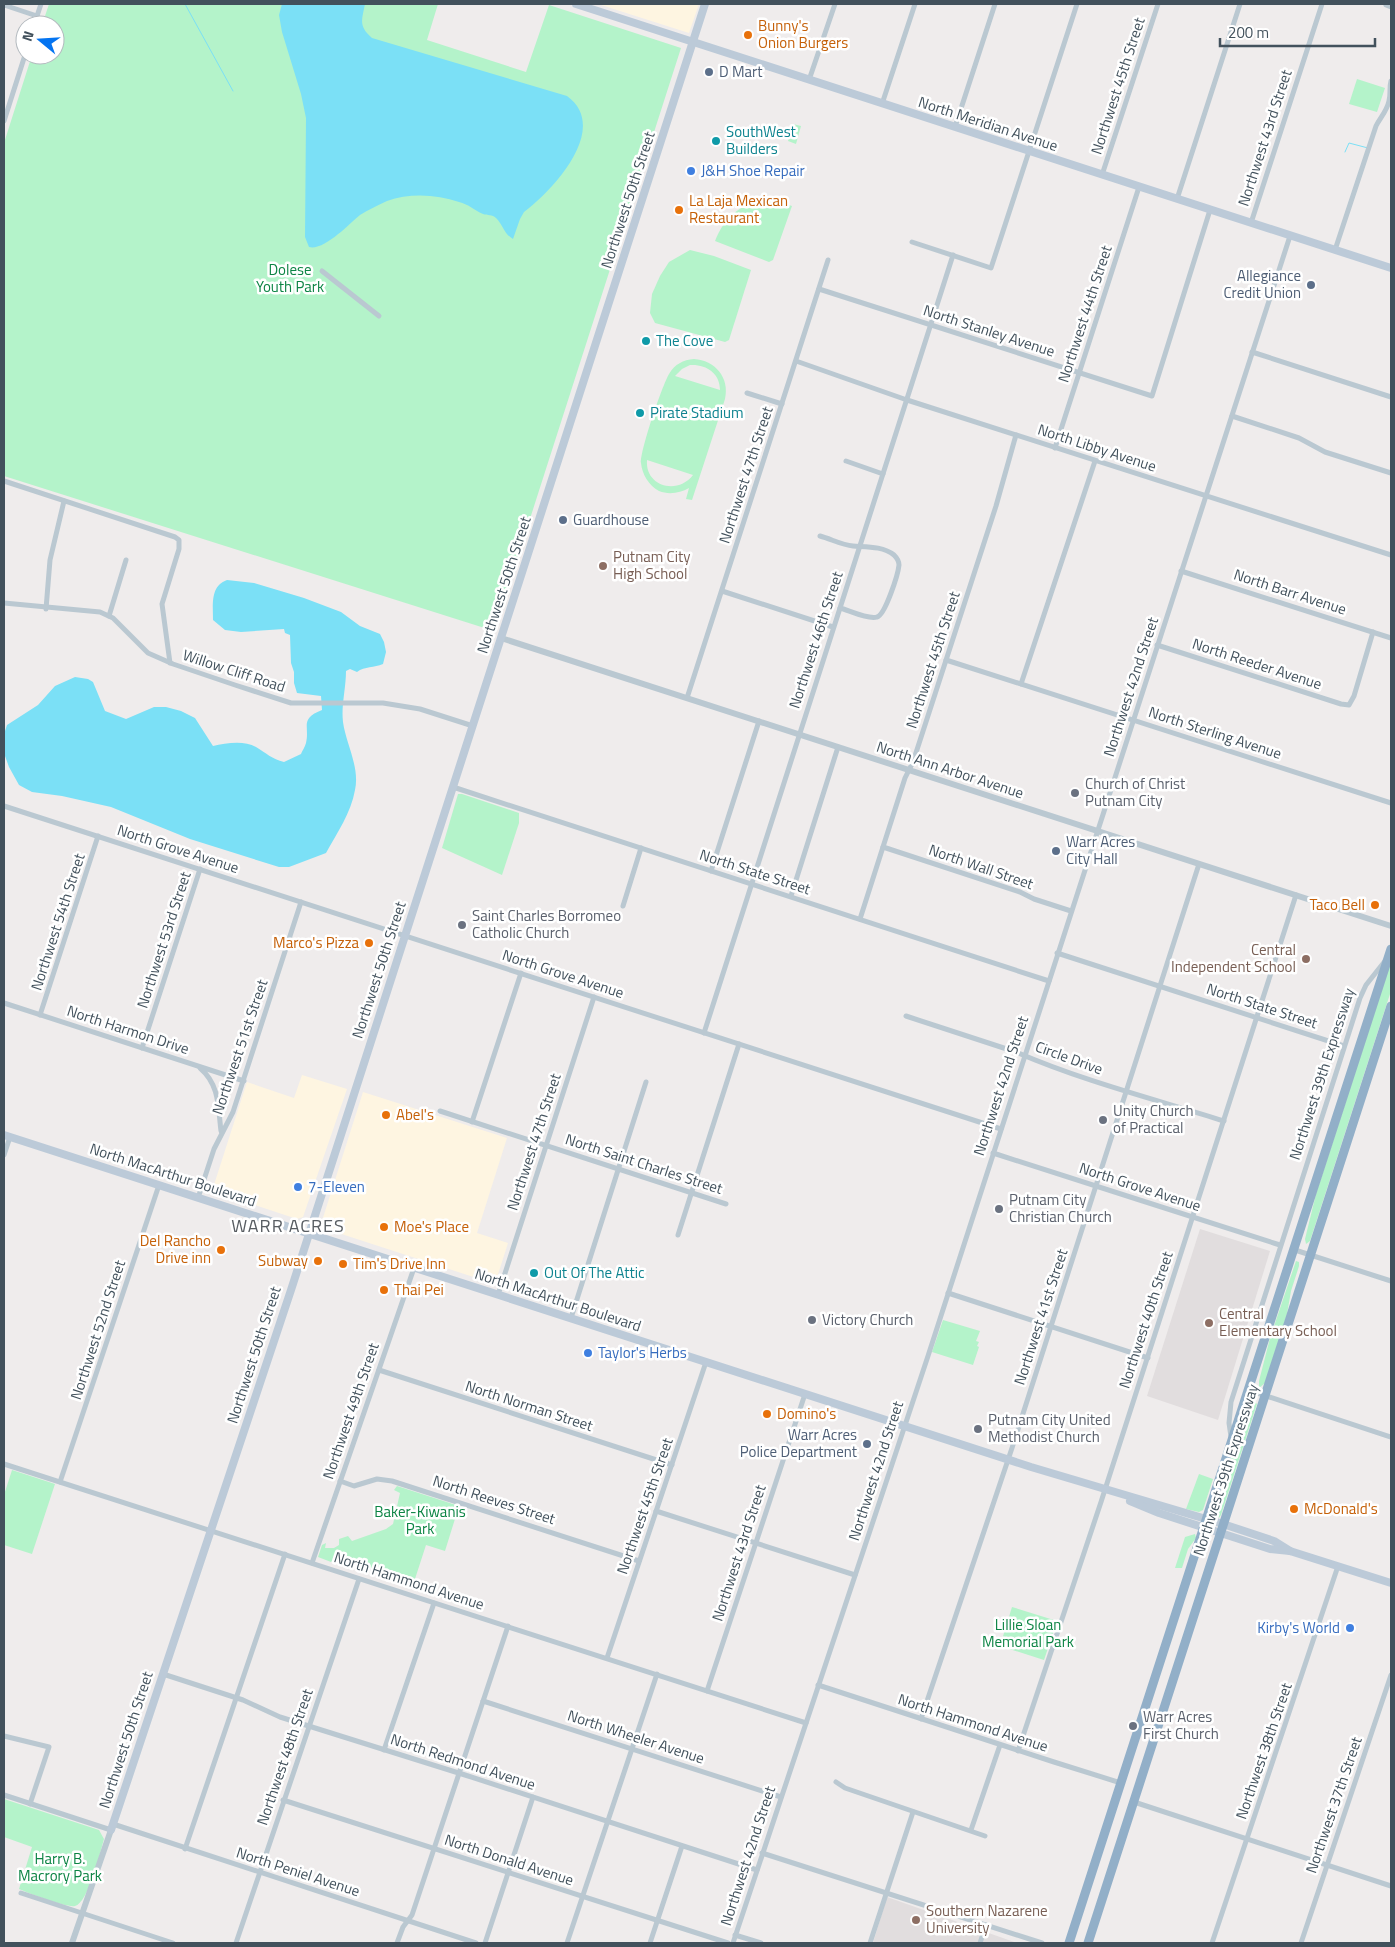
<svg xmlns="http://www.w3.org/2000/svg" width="1395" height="1947" font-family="'Titillium Web',sans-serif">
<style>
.commercial{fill:#fef5e1}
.education{fill:#e1ddde}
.green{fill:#b4f3ca;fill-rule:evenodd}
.water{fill:#7be0f6}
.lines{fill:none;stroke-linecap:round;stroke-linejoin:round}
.stream{stroke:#7be0f6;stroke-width:1}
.minor{stroke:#bac8d1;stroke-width:5}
.tertiary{stroke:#bac8d1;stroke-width:6}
.secondary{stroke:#bccad8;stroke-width:8}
.trunk{stroke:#92afc8;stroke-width:9}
.food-dot{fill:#e8710a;stroke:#fff;stroke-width:2}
.service-dot{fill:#5c6f8a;stroke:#fff;stroke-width:2}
.culture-dot{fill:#0f9aa8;stroke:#fff;stroke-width:2}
.shop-dot{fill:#3f7fe0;stroke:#fff;stroke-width:2}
.education-dot{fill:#8d6e63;stroke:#fff;stroke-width:2}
.worship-dot{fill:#6b7280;stroke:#fff;stroke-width:2}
.labels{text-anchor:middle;stroke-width:5;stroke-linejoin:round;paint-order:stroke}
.food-label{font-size:15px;fill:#c56008;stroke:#fff;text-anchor:start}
.service-label{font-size:15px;fill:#4e5e75;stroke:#fff;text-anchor:start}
.street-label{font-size:15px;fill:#42515c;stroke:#fff}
.culture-label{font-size:15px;fill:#0d838f;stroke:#fff;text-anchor:start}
.shop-label{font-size:15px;fill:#366cbe;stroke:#fff;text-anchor:start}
.park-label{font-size:15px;fill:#0c8444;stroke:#fff}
.education-label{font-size:15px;fill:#785e54;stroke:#fff;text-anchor:start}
.worship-label{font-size:15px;fill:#5b616d;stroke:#fff;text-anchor:start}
.quarter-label{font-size:18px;letter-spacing:1px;fill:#585d62;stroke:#fff}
</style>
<rect width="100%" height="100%" fill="#efecec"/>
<g class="commercial">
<polygon points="598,4 699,4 689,33"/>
<polygon points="302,1075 347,1089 303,1217 297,1219 212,1191 247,1082 294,1098"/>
<polygon points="363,1092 507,1138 477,1233 508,1243 495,1284 320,1227"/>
</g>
<g class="education">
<polygon points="1200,1229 1270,1251 1218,1420 1147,1396"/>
<polygon points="887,1897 1017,1943 873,1943"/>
</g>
<g class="green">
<polygon points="49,4 438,4 427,40 526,72 549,5 681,48 494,631 4,476 4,143 32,55 55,55 55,25 42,25"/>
<polygon points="1357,79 1385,88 1377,112 1349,104"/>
<polygon points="793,124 801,126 796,144 788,141"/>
<path d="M763,200L777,201L792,206L773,260L769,262L715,241C724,218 739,205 763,200Z"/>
<polygon points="690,250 714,256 751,270 729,340 725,342 655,323 650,313 652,294 660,276 669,262"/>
<path d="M694,359C715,360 730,378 725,399L692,500L686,499L689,488C680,493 669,495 659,491C649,486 642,474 641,463C640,451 662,386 669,374C675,364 683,360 694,359ZM690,365C706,364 720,373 720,390L675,376L682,369ZM647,460L693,475C678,495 645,487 647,460Z"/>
<polygon points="458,794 462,794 519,813 519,823 502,875 442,848"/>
<polygon points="1391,961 1390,994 1310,1241 1306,1244 1305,1239 1316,1194"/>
<polygon points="1296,1261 1299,1262 1299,1266 1291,1291 1287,1314 1265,1383 1259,1388 1259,1381 1270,1338"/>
<polygon points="943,1320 980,1331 976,1341 979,1342 977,1346 979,1347 973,1365 932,1352"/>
<polygon points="1252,1399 1257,1404 1221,1515 1219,1518 1217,1513 1228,1476 1230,1462 1249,1401"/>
<polygon points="12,1470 55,1484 32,1554 4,1545 4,1495"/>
<polygon points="1199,1474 1213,1479 1203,1510 1199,1512 1186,1509"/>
<polygon points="397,1486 459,1506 445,1551 426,1545 414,1582 339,1557 331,1562 318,1557 322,1545 326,1543 325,1548 334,1548 339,1545 339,1539 348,1536 352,1541 386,1529 393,1524 400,1493 394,1490"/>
<polygon points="1195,1534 1196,1538 1188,1549 1182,1568 1175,1568 1185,1537"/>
<polygon points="1012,1607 1057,1621 1044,1660 1000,1646"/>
<path d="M4,1799L99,1830L104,1839C100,1853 88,1903 75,1906C67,1908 28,1893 19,1889L32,1847L4,1837Z"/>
</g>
<g class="water">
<path d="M282,4H365C362,20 358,26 372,38L567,96C611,128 553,190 524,212L520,219L513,239C504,234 503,225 496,218C492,214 488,216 483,214C474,210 468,204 459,202C436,194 409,193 387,201C378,205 368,210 360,215C349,224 324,251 309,247L305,237L306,118L301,94L282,32L279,15Z"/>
<path d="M227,580L254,583L304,598L341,612L360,626L380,634L384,642L386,652L383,664C374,668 365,666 357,672L350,669L346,671C346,688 341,706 343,722C346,744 360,767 355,790C351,813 337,833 326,853L289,867H279L190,839L111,807L62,796L32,792L19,785L9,767L5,756L4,734L7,725L38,705L55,686L75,677L88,679L93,682L105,711L126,719L154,707H166L181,711L195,718L213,746C226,743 244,740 256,747C266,753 272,759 284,762L301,754C302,751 305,747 306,743C310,726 299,719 322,710L321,696L297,693L294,683V672L291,663L290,635L285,633L284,629L241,632L225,630L213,620C213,605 210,586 227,580Z"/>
</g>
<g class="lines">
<g class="stream">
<polyline points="185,4 233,91"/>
<polyline points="1345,152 1349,143 1368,148"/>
</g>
<g class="minor">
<polyline points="4,5 37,16"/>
<polyline points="1386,5 1391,7"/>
<polyline points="34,25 41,4"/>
<polyline points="809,80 835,4"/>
<polyline points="882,104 915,4"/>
<polyline points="4,121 25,55"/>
<polyline points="955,127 995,4"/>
<polyline points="1102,175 1158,4"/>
<polyline points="1177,199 1240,4"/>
<polyline points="1251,223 1322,4"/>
<polyline points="912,242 991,268 1077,4"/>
<path d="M1335,250L1376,126C1380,118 1387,111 1389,101C1391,94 1389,88 1391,81"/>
<polyline points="322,271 379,316"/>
<polyline points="819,289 1152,396 1210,210"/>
<polyline points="1252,352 1391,397"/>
<polyline points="796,361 907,400 1391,555"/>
<polyline points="747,393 782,404"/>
<polyline points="1232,416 1299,438 1325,452 1391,473"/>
<polyline points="1055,448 1139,187"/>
<polyline points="846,461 883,474"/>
<polyline points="4,481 175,537 179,540 179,549 162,604 170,663"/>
<path d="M820,536C831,539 842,545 853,546C866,547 883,546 894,555C897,558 899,561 899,565C898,575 885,615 877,617C869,620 848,610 840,608"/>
<polyline points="1181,571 1391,638"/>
<polyline points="722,591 833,627"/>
<polyline points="4,603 100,612 113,618 148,653 173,664 235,685 291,703 383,703 420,709 473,726"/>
<polyline points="46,609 50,560 64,501"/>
<polyline points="109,616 126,560"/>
<polyline points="1157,645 1341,704 1349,705 1354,696 1373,632"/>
<polyline points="946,660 1391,803"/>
<polyline points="1021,684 1095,461"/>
<polyline points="687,698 828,260"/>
<polyline points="453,787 1049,981"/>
<polyline points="4,806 1001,1129"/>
<polyline points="883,847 1020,892 1034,899 1071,911"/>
<polyline points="711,871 759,721"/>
<polyline points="791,896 838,747"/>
<polyline points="623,906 641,848"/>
<polyline points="860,919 905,778 913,762 996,506 1016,435"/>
<polyline points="1057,953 1344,1046"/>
<polyline points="4,1003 244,1081"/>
<polyline points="40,1015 98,836"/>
<path d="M906,1016L1016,1052C1083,1081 1154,1099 1224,1121"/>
<polyline points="704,1033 953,255"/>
<polyline points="142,1048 200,869"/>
<path d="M200,1068C220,1085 218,1108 221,1131"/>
<polyline points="440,1111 726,1204"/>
<polyline points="472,1122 521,973"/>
<path d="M993,1153C1089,1184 1184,1214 1280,1245"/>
<polyline points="4,1155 10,1137"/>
<polyline points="198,1198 214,1149 233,1112 301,902"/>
<polyline points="678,1235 739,1044"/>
<polyline points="1295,1250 1391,1281"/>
<polyline points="948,1293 1148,1358"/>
<polyline points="498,1295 594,997"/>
<polyline points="571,1318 646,1082"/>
<polyline points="379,1370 672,1465"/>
<polyline points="1248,1390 1391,1437"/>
<polyline points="1231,1437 1229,1423 1231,1402 1360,998 1366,985 1385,961"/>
<polyline points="4,1464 806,1723"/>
<polyline points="340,1481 354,1486 377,1479 392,1481 639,1561"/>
<polyline points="60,1482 159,1185"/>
<polyline points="656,1511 855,1575"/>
<polyline points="312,1563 414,1268"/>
<polyline points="607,1658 706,1362"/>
<polyline points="163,1674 243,1700 280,1717 465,1775 757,1870"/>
<polyline points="818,1685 1054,1762 1121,1783"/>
<polyline points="707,1691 805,1394"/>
<polyline points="483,1701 781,1797"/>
<polyline points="921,1719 1012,1448 1199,864"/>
<polyline points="4,1736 49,1747 30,1804"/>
<polyline points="384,1750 434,1603"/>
<polyline points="1018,1751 1101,1502 1296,895"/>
<polyline points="836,1782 845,1788 985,1836"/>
<polyline points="4,1795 111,1830"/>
<polyline points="283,1800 728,1943"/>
<polyline points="1134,1802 1391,1886"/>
<polyline points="113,1824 476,1943"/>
<polyline points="971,1830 1000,1745"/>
<polyline points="185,1849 285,1554"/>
<polyline points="762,1853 1042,1943"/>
<polyline points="21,1893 173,1943"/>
<polyline points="735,1935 761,1943"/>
<polyline points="236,1943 359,1579"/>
<polyline points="397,1943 403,1927 412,1915 508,1626"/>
<polyline points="485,1943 533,1797"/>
<polyline points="567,1943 657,1674"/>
<polyline points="650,1943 682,1846"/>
<polyline points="733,1943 928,1356 1290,236"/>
<polyline points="870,1943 913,1812"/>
<polyline points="980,1943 986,1925"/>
<polyline points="1212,1943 1338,1566"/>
<polyline points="1301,1943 1391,1675"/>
</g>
<g class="tertiary">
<polyline points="501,638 1391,926"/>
<polyline points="72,1943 111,1830"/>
</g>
<g class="secondary">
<polyline points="576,4 1391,268"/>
<polyline points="4,1135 1031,1467 1223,1524 1274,1541 1290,1551"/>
<polyline points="1130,1501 1159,1513 1270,1549 1290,1551 1391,1583"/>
<polyline points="111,1830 291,1290 705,4"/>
</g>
<g class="trunk">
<polyline points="1069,1943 1391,949"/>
<polyline points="1088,1943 1391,1006"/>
</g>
</g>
<g class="food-dot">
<circle cx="748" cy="35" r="5"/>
<circle cx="679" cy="210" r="5"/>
<circle cx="1375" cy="905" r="5"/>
<circle cx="369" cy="943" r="5"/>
<circle cx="386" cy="1115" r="5"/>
<circle cx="384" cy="1227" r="5"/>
<circle cx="221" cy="1250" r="5"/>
<circle cx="318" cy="1261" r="5"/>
<circle cx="343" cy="1264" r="5"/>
<circle cx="384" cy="1290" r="5"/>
<circle cx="767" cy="1414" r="5"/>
<circle cx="1294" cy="1509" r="5"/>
</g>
<g class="service-dot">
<circle cx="709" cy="72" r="5"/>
<circle cx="1311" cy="285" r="5"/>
<circle cx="563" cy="520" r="5"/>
<circle cx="1056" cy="851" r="5"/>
<circle cx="867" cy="1444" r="5"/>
</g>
<g class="culture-dot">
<circle cx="716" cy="141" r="5"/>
<circle cx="646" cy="341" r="5"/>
<circle cx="640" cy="413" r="5"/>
<circle cx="534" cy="1273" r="5"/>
</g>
<g class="shop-dot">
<circle cx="691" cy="171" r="5"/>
<circle cx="298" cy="1187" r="5"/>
<circle cx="588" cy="1353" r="5"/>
<circle cx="1350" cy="1628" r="5"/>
</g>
<g class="education-dot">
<circle cx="603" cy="566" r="5"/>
<circle cx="1306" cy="959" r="5"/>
<circle cx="1209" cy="1323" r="5"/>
<circle cx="916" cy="1920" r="5"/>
</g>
<g class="worship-dot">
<circle cx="1075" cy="793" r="5"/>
<circle cx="462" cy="925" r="5"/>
<circle cx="1103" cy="1120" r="5"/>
<circle cx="999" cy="1209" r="5"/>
<circle cx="812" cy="1320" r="5"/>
<circle cx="978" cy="1429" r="5"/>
<circle cx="1133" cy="1726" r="5"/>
</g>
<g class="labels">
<g class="food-label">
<text x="758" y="31">Bunny's<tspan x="758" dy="17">Onion Burgers</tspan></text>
<text x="689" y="206">La Laja Mexican<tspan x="689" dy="17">Restaurant</tspan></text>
<text x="1365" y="910" text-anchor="end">Taco Bell</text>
<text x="359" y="948" text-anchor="end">Marco's Pizza</text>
<text x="396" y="1120">Abel's</text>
<text x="394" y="1232">Moe's Place</text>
<text x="211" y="1246" text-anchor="end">Del Rancho<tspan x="211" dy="17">Drive inn</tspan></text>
<text x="308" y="1266" text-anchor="end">Subway</text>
<text x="353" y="1269">Tim's Drive Inn</text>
<text x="394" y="1295">Thai Pei</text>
<text x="777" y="1419">Domino's</text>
<text x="1304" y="1514">McDonald's</text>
</g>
<g class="service-label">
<text x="719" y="77">D Mart</text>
<text x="1301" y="281" text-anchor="end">Allegiance<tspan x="1301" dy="17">Credit Union</tspan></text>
<text x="573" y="525">Guardhouse</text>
<text x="1066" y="847">Warr Acres<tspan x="1066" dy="17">City Hall</tspan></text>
<text x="857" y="1440" text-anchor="end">Warr Acres<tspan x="857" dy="17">Police Department</tspan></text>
</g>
<g class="street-label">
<text transform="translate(1118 86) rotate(-72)" y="5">Northwest 45th Street</text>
<text transform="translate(988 124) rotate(18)" y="5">North Meridian Avenue</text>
<text transform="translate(1265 138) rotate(-72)" y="5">Northwest 43rd Street</text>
<text transform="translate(628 200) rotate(-72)" y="5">Northwest 50th Street</text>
<text transform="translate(1085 314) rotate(-72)" y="5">Northwest 44th Street</text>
<text transform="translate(989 331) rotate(18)" y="5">North Stanley Avenue</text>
<text transform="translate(1097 448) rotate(18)" y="5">North Libby Avenue</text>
<text transform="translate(746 475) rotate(-72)" y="5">Northwest 47th Street</text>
<text transform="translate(504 585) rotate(-72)" y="5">Northwest 50th Street</text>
<text transform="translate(1290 592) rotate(18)" y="5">North Barr Avenue</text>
<text transform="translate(816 640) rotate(-72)" y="5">Northwest 46th Street</text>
<text transform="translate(933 660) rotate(-72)" y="5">Northwest 45th Street</text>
<text transform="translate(1257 664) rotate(18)" y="5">North Reeder Avenue</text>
<text transform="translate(234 671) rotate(18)" y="5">Willow Cliff Road</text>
<text transform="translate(1131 687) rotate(-72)" y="5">Northwest 42nd Street</text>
<text transform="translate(1215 733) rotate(18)" y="5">North Sterling Avenue</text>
<text transform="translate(950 770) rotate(18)" y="5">North Ann Arbor Avenue</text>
<text transform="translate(178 849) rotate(18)" y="5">North Grove Avenue</text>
<text transform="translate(981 867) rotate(19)" y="5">North Wall Street</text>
<text transform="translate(755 872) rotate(18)" y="5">North State Street</text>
<text transform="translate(58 922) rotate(-72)" y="5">Northwest 54th Street</text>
<text transform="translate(164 940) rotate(-72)" y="5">Northwest 53rd Street</text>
<text transform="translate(379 970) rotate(-72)" y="5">Northwest 50th Street</text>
<text transform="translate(563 974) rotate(18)" y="5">North Grove Avenue</text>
<text transform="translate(1262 1006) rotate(18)" y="5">North State Street</text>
<text transform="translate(128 1030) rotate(18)" y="5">North Harmon Drive</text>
<text transform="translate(240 1047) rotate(-71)" y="5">Northwest 51st Street</text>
<text transform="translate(1069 1058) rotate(20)" y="5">Circle Drive</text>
<text transform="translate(1322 1074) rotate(-72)" y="5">Northwest 39th Expressway</text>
<text transform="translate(1001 1086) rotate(-72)" y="5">Northwest 42nd Street</text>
<text transform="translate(534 1142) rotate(-72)" y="5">Northwest 47th Street</text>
<text transform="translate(644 1164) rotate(18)" y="5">North Saint Charles Street</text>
<text transform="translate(173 1175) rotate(18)" y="5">North MacArthur Boulevard</text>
<text transform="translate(1140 1187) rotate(18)" y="5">North Grove Avenue</text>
<text transform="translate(558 1300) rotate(18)" y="5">North MacArthur Boulevard</text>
<text transform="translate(1041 1317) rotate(-72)" y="5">Northwest 41st Street</text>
<text transform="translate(1146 1320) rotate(-72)" y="5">Northwest 40th Street</text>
<text transform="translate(98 1330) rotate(-72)" y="5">Northwest 52nd Street</text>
<text transform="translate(254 1355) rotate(-72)" y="5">Northwest 50th Street</text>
<text transform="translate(529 1406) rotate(18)" y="5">North Norman Street</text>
<text transform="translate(351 1411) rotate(-71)" y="5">Northwest 49th Street</text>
<text transform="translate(1226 1470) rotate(-72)" y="5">Northwest 39th Expressway</text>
<text transform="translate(876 1471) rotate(-72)" y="5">Northwest 42nd Street</text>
<text transform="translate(494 1500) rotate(18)" y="5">North Reeves Street</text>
<text transform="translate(645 1506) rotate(-71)" y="5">Northwest 45th Street</text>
<text transform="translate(739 1553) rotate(-72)" y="5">Northwest 43rd Street</text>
<text transform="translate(409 1581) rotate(18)" y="5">North Hammond Avenue</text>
<text transform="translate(973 1723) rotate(18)" y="5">North Hammond Avenue</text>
<text transform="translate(636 1737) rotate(18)" y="5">North Wheeler Avenue</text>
<text transform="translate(126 1740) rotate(-72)" y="5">Northwest 50th Street</text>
<text transform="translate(1264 1751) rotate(-71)" y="5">Northwest 38th Street</text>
<text transform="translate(285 1757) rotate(-71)" y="5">Northwest 48th Street</text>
<text transform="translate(463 1762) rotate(18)" y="5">North Redmond Avenue</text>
<text transform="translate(1334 1805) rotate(-71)" y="5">Northwest 37th Street</text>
<text transform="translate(748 1856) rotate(-72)" y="5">Northwest 42nd Street</text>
<text transform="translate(509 1860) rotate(18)" y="5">North Donald Avenue</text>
<text transform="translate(298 1872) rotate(18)" y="5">North Peniel Avenue</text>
</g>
<g class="culture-label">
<text x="726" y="137">SouthWest<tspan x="726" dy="17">Builders</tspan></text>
<text x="656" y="346">The Cove</text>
<text x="650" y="418">Pirate Stadium</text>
<text x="544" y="1278">Out Of The Attic</text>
</g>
<g class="shop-label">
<text x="701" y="176">J&amp;H Shoe Repair</text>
<text x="308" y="1192">7-Eleven</text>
<text x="598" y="1358">Taylor's Herbs</text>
<text x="1340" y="1633" text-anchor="end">Kirby's World</text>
</g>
<g class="park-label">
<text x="290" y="275">Dolese<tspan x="290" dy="17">Youth Park</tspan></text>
<text x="420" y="1517">Baker-Kiwanis<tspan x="420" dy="17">Park</tspan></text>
<text x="1028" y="1630">Lillie Sloan<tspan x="1028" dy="17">Memorial Park</tspan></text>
<text x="60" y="1864">Harry B.<tspan x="60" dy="17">Macrory Park</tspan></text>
</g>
<g class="education-label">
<text x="613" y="562">Putnam City<tspan x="613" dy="17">High School</tspan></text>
<text x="1296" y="955" text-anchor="end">Central<tspan x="1296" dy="17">Independent School</tspan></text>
<text x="1219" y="1319">Central<tspan x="1219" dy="17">Elementary School</tspan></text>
<text x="926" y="1916">Southern Nazarene<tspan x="926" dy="17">University</tspan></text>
</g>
<g class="worship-label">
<text x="1085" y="789">Church of Christ<tspan x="1085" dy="17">Putnam City</tspan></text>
<text x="472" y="921">Saint Charles Borromeo<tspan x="472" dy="17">Catholic Church</tspan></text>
<text x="1113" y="1116">Unity Church<tspan x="1113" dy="17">of Practical</tspan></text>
<text x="1009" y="1205">Putnam City<tspan x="1009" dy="17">Christian Church</tspan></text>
<text x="822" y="1325">Victory Church</text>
<text x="988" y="1425">Putnam City United<tspan x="988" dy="17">Methodist Church</tspan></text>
<text x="1143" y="1722">Warr Acres<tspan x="1143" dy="17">First Church</tspan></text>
</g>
<g class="quarter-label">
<text x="288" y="1232">WARR ACRES</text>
</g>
</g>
<rect width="1395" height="1947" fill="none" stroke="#42515c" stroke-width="10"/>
<g transform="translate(40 40) rotate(288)"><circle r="24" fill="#ffffff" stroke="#b3b9be"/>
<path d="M0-4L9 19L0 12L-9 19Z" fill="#0474f1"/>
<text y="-8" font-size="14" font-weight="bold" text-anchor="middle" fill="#42515c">N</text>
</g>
<path d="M1220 38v8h155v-8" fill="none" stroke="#42515c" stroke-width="2.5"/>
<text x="1228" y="38" font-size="15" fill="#42515c" stroke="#ffffff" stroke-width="4" paint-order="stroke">200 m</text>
</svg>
